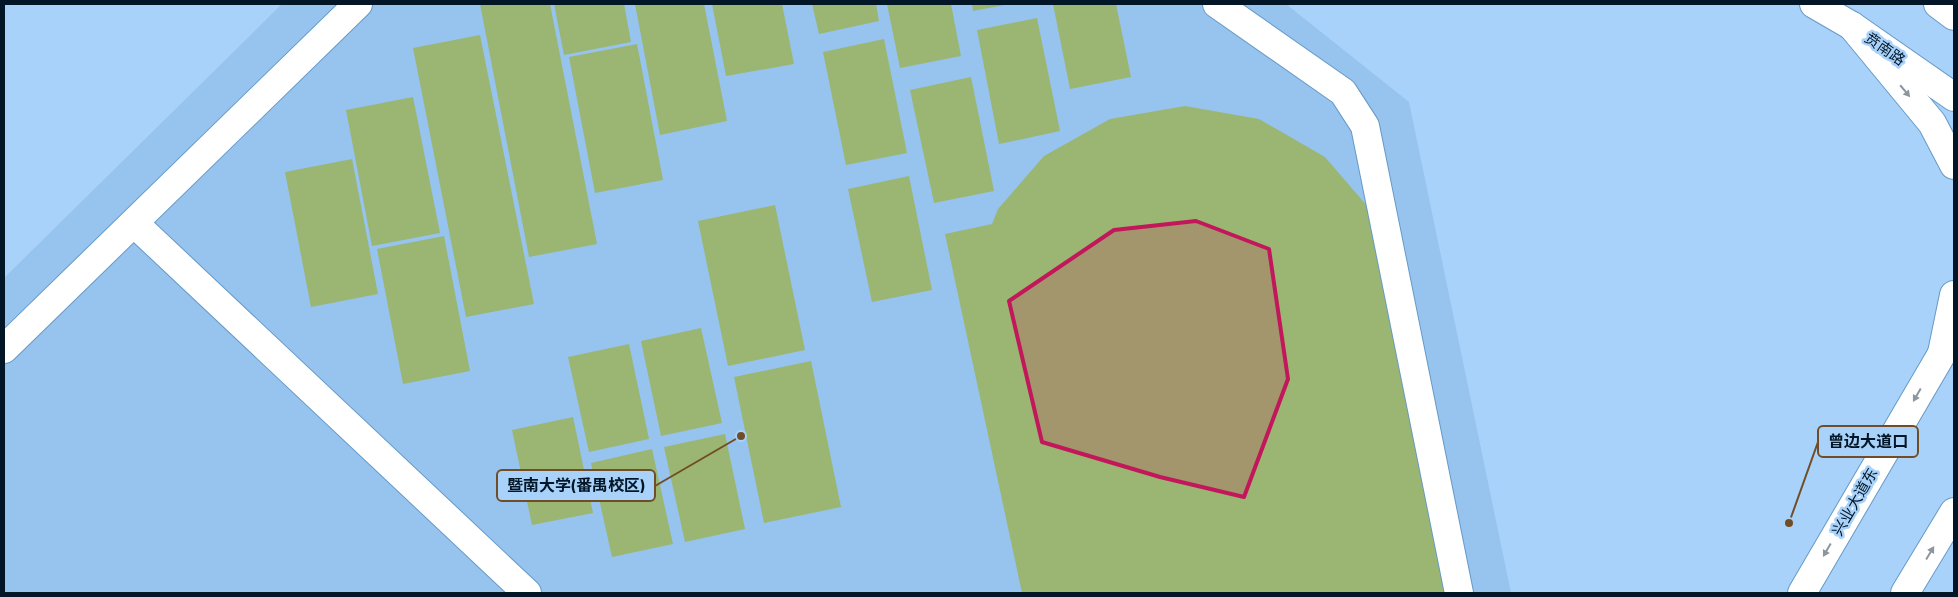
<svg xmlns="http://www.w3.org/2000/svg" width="1958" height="597" font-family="'Titillium Web','Noto Sans SC',sans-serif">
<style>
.built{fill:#96c4ee}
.green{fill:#9bb672}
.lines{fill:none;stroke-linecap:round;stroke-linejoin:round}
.street-casing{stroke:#669ac7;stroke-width:30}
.secondary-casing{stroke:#669ac7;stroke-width:30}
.primary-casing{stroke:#669ac7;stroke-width:30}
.street{stroke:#fff;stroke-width:28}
.secondary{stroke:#fff;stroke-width:28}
.primary{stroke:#fff;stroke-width:28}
.oneway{fill:#8d969e}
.marked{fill:#c2185b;fill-opacity:0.2;stroke:#c2185b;stroke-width:4;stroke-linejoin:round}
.labels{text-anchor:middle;stroke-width:5;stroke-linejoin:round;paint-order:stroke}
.street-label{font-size:15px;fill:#021627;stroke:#a8d2f9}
.leader{fill:none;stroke:#714d27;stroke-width:2}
.callout-dot{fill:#714d27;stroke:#a8d2f9;stroke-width:2}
.callout{fill:#a8d2f9;stroke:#714d27;stroke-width:2}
.callout-label{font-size:16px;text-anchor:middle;font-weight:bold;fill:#021627}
</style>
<rect width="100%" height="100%" fill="#a8d2f9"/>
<polygon class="built" points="282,4 1286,4 1409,102 1511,593 4,593 4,278"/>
<g class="green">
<polygon points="480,4 550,4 597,244 529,257"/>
<polygon points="554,4 624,4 631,42 564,55"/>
<polygon points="635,4 704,4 727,121 660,135"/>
<polygon points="712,4 782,4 794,64 726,76"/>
<polygon points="812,4 876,4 879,21 819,34"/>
<polygon points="887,4 951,4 961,56 900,68"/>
<polygon points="972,4 1010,4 973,11"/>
<polygon points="1053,4 1116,4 1131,77 1070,89"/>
<polygon points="1037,18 1060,131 999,144 977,30"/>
<polygon points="480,35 534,304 466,317 413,48"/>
<polygon points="884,39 907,153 846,165 823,52"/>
<polygon points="637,44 663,180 595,193 569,57"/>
<polygon points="971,77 994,191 934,203 910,90"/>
<polygon points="413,97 440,233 372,246 346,110"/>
<polygon points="1185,106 1259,119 1325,157 1374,214 1467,593 1022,593 945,234 992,224 998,209 1044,156 1110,119"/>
<polygon points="352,159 378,294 311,307 285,172"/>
<polygon points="909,176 932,290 872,302 848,189"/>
<polygon points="775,205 805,350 728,366 698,221"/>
<polygon points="444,236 470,371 403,384 377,249"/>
<polygon points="701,328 722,423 661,436 641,341"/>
<polygon points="629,344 649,439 589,452 568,357"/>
<polygon points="811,361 841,507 764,523 734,377"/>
<polygon points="573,417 593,513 532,525 512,430"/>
<polygon points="725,434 745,529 685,542 664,447"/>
<polygon points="652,449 673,544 612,557 591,463"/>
</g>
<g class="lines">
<defs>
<g id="street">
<polyline points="1217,4 1343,92 1365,126 1459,593"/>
<polyline points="134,223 527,593"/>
<polyline points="4,349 358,4"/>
</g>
<g id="secondary">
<polyline points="1802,593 1954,333"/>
<polyline points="1905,593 1954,512"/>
</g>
<g id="primary">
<polyline points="1814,4 1852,26 1954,97"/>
<polyline points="1938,4 1954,16"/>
<polyline points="1852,26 1932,123 1954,165"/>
<polyline points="1942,353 1954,295"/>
</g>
</defs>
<use href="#street" class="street-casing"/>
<use href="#secondary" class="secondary-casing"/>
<use href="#primary" class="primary-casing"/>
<use href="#street" class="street"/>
<use href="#secondary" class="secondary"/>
<use href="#primary" class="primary"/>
</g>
<defs><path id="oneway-solid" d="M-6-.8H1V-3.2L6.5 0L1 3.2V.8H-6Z" transform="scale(1.25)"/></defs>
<g class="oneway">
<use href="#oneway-solid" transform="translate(1905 91) rotate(50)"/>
<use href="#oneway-solid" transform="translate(1917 395) rotate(120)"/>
<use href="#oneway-solid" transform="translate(1827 550) rotate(120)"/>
<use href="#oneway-solid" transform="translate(1930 553) rotate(-59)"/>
</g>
<path class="marked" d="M1196,221L1269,249L1288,379L1244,497L1160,477L1042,442L1009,301L1114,230Z"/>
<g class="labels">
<g class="street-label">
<text transform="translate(1885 49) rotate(35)" y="5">贲南路</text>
<text transform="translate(1855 502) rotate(-60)" y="5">兴业大道东</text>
</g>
</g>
<path class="leader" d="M1789 523L1818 442M741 436L655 486"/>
<g class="callout-dot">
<circle cx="1789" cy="523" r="5"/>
<circle cx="741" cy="436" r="5"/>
</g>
<g class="callout">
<rect x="1818" y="426" width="100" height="31" rx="5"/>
<rect x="497" y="470" width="158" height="31" rx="5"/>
</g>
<g class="callout-label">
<text x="1868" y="447">曾边大道口</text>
<text x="576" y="491">暨南大学(番禺校区)</text>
</g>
<rect width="1958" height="597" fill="none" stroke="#021627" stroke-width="10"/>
</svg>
